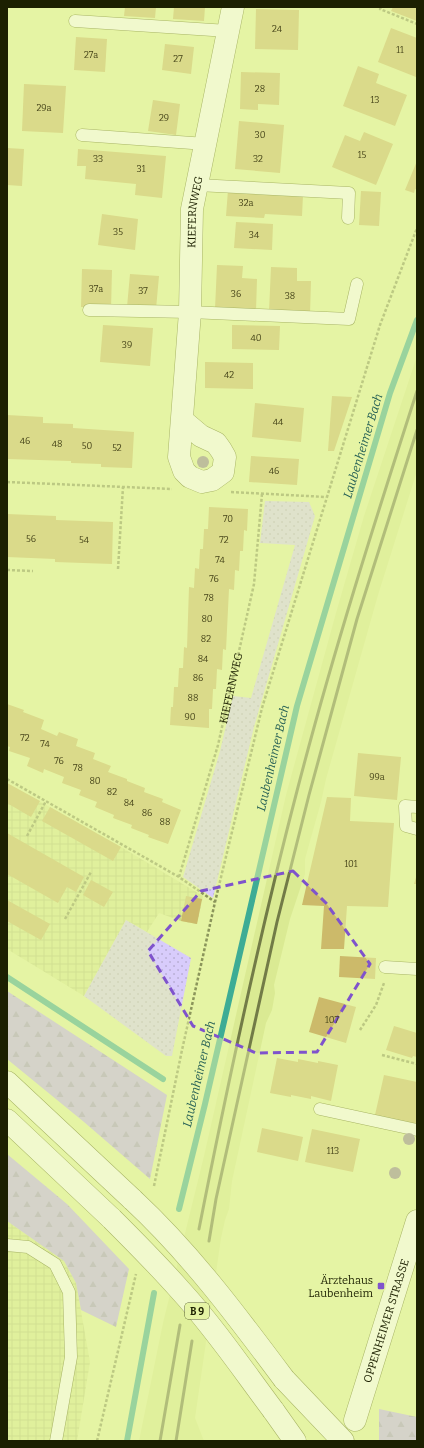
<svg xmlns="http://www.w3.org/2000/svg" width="424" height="1448" font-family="Bitter,serif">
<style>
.built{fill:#daea93}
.industrial{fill:url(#industrial-grid)}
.green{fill:url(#green-dots)}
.forest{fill:url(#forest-firs)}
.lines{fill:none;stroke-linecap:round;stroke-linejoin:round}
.stream{stroke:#3dac95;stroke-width:6}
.building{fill:#ccba6a}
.service-casing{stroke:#5e6919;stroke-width:13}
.minor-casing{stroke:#5e6919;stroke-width:23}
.secondary-casing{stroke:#5e6919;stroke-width:23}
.trunk-casing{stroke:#5e6919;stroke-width:23}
.path{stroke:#8b955b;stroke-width:2.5;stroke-dasharray:3 2;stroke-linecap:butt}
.service{stroke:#fff;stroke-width:12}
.minor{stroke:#fff;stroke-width:22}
.secondary{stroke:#fff;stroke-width:22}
.trunk{stroke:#fff;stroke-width:22}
.rail{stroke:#727b47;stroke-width:3}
.trunk-bridge-casing{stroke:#5e6919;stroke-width:23;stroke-linecap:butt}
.trunk-bridge{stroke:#fff;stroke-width:22}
.tree{fill:#8e7c92}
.marked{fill:none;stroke:#7f53cc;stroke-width:3;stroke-dasharray:8 5;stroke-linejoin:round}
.poi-dot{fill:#7f53cc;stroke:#e5f4a4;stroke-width:1.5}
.labels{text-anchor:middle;stroke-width:4;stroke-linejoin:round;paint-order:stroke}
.number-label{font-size:9px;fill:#48461b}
.shield{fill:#e5f4a4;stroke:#586032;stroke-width:1}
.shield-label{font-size:10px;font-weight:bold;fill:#1c2001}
.street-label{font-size:11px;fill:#1c2001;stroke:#e5f4a4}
.poi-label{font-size:11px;fill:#1c2001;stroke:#e5f4a4;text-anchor:end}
.water-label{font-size:12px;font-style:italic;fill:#286256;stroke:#e5f4a4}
</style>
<defs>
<pattern id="industrial-grid" width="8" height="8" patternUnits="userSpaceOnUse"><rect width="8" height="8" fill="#daea93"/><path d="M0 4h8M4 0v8" fill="none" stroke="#bac87d"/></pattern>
<pattern id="green-dots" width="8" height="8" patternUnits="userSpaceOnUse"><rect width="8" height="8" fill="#d8ccfb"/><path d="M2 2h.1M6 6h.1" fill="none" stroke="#b9afd5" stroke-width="1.8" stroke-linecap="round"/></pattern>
<pattern id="forest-firs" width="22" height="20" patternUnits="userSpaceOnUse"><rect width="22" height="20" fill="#c0abf5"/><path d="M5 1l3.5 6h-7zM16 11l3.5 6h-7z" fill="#a493d0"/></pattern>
</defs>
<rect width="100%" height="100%" fill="#e5f4a4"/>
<polygon class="built" points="417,356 417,471 378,595 326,779 321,802 305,859 305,874 290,919 274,985 275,993 272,1010 266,1023 232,1181 229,1209 225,1220 221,1238 195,1418 204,1441 139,1441 163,1323 204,1156 286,795 336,613 364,516"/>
<g class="industrial">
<polygon points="7,783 121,847 203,896 197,924 181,921 159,913 147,932 126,920 84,996 7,949"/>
<polygon points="7,1221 64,1261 76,1283 90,1362 77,1441 7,1441"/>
</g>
<g class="green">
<polygon points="265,501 309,502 315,516 254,727 213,898 183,877 220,751 233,696 251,698 295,545 260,543"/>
<polygon points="126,920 191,958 172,1056 166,1056 84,996"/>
</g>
<g class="forest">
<polygon points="7,991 167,1095 150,1179 84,1122 7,1059"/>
<polygon points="7,1154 67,1204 129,1269 116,1327 81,1310 76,1283 64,1261 7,1221"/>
<polygon points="379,1409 417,1417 417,1441 379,1441"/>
</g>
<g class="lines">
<g class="stream">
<polyline points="7,977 163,1079"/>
<polyline points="179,1209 205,1104 297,706 390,393 417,320"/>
<polyline points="127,1441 154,1293"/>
</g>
</g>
<g class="building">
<polygon points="125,7 156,7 155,18 124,16"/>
<polygon points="174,7 205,7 204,21 173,19"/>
<polygon points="393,7 417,7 417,21 391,11"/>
<polygon points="256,9 299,10 298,50 255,49"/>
<polygon points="391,28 417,38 416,77 378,62"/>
<polygon points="76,37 107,39 105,72 74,70"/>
<polygon points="165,44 194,47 191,74 162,70"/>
<polygon points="358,66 379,74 376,83 407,95 395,126 343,106"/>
<polygon points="241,72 280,73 279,105 258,104 258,110 240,109"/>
<polygon points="24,84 66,86 63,133 22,131"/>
<polygon points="153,100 180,104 176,135 148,131"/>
<polygon points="239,121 284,125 280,173 235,169"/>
<polygon points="364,132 393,144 376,185 332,167 345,135 360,141"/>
<polygon points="7,148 24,149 22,186 7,185"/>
<polygon points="78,149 166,156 162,198 135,195 136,184 85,179 86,166 77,166"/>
<polygon points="417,161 417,190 415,189 414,193 405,190"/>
<polygon points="228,190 303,195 302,216 265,214 264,218 226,216"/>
<polygon points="361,191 381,192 379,226 359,225"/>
<polygon points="102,214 138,219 135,250 98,245"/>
<polygon points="236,222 273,224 272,250 234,248"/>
<polygon points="217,265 243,266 242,278 257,279 256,311 215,309"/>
<polygon points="271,267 297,268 297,281 311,281 310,314 269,312"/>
<polygon points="82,269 112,270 111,309 81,307"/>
<polygon points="130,274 159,276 156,309 127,307"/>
<polygon points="103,325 153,328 150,366 100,362"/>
<polygon points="232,325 280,326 279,350 232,349"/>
<polygon points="205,362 253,363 253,389 205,388"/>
<polygon points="332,396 352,397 334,451 328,451"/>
<polygon points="255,403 304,408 301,442 252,437"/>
<polygon points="7,415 43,417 43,423 73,424 73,428 134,432 132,468 101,467 101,464 71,463 71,461 7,459"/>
<polygon points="251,456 299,459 297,485 249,482"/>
<polygon points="209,507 248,509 247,531 244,530 243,551 240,551 239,571 235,570 234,590 229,589 226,650 223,649 222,670 217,669 216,689 213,689 212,709 209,709 209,728 170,725 171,707 173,707 174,687 178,687 179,668 183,668 184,647 187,648 189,587 194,588 195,568 199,569 200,549 203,549 204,529 208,529"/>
<polygon points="7,514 56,516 56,520 113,522 112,564 55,562 55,559 7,557"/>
<polygon points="7,704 24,710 23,712 44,720 41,729 57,736 59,732 78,739 76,746 95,753 93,759 111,766 108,772 127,779 127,781 145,788 144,792 163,799 162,802 181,810 168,844 148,837 149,835 131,828 132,825 113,818 114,815 95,807 97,802 79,795 81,790 62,783 64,777 44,769 43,773 27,766 30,758 9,751 10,747 7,746"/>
<polygon points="358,753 401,757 397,800 354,796"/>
<polygon points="7,783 40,801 31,817 7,803"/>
<polygon points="327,797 351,798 350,821 394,823 388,907 347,906 344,949 321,949 324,906 302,905"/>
<polygon points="50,807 121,847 113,861 42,821"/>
<polygon points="7,833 84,877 76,892 67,887 58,903 7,874"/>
<polygon points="417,874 417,884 414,884"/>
<polygon points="91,880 113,892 104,907 83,895"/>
<polygon points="186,896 202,899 197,924 181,921"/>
<polygon points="7,900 50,924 41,940 7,921"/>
<polygon points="340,956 376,958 375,979 339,977"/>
<polygon points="319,997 356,1007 346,1043 309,1032"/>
<polygon points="394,1026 417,1033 417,1057 413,1056 412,1058 386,1050"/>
<polygon points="277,1058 298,1062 298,1059 318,1063 318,1061 338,1065 331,1101 311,1096 311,1099 291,1095 291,1097 270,1093"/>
<polygon points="384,1075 417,1082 417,1124 375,1115"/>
<polygon points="262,1128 303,1137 298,1161 257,1152"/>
<polygon points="312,1129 360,1139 353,1172 305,1162"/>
</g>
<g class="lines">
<defs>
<g id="service">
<polyline points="75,21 228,31"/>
<polyline points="82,135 206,144"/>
<polyline points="197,185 349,193 348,218"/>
<polyline points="89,310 190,312 349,319 357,284"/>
<polyline points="417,807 405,806 406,826 417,829"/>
<polyline points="385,967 417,969"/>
<polyline points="320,1109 417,1130"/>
<polyline points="7,1245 28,1247 55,1264 69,1292 71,1357 56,1441"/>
</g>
<g id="minor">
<path id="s2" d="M182,420L201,436L216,443L221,450L225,457L223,472L212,480L202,482L190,477L184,471L179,457L190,312L192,209L233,7"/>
</g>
<g id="secondary">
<path id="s3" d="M355,1420L417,1221"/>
</g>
<g id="trunk">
<polyline points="7,1082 133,1200"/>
<polyline points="7,1120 112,1219"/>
<polyline points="284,1379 343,1441"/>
<polyline points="273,1410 295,1441"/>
</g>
</defs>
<use href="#service" class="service-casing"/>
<use href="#minor" class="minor-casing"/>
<use href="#secondary" class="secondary-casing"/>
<use href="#trunk" class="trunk-casing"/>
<g class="path">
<polyline points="381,7 380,9 417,24"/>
<polyline points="7,482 172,489"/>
<polyline points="231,492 326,497"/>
<polyline points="118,569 123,487"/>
<polyline points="7,570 33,571"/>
<polyline points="7,779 179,877 215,902"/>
<polyline points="27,836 46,801"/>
<path id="s1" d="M179,877L218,745L254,584L262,494"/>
<polyline points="65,919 91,872"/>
<polyline points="360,1030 376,1005 384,983"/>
<polyline points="382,1055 417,1064"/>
<polyline points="154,1186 182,1050 215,902 262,708 380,325 417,228"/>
<polyline points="97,1441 136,1274"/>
</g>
<use href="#service" class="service"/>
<use href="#minor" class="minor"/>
<use href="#secondary" class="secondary"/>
<use href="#trunk" class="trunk"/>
<g class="rail">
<path d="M199,1229C228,1082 259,936 297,791C332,656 374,524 417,391"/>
<polyline points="209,1241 216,1199 277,922 309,795 357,619 417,430"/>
<polyline points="160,1441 180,1325"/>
<polyline points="176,1441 192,1341"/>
</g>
<defs>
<g id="trunk-bridge">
<path d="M133,1200C190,1253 237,1316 284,1379"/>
<path d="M112,1219C135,1242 158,1265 180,1290C214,1327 243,1370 273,1410"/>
</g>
</defs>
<use href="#trunk-bridge" class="trunk-bridge-casing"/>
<use href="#trunk-bridge" class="trunk-bridge"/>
</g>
<g class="tree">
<circle cx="203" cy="462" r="6"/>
<circle cx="409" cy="1139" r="6"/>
<circle cx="395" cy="1173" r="6"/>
</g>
<path d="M0 0H424V1448H0ZM293,871L326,903L370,964L317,1052L256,1053L193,1026L148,951L201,891Z" fill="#e5f4a4" fill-opacity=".55" fill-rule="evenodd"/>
<path class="marked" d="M293,871L326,903L370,964L317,1052L256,1053L193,1026L148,951L201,891Z"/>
<rect class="poi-dot" x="377" y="1282" width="8" height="8" rx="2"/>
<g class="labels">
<g class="number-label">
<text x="277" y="32">24</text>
<text x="400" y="53">11</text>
<text x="91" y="58">27a</text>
<text x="178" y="62">27</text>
<text x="260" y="92">28</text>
<text x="375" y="103">13</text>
<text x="44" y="111">29a</text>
<text x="164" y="121">29</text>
<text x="260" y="138">30</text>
<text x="362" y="158">15</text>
<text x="98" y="162">33</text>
<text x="258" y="162">32</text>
<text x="141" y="172">31</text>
<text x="246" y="206">32a</text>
<text x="118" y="235">35</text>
<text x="254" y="238">34</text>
<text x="96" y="292">37a</text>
<text x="143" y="294">37</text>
<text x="236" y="297">36</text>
<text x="290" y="299">38</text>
<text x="256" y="341">40</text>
<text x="127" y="348">39</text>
<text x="229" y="378">42</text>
<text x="278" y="425">44</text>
<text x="25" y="444">46</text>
<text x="57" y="447">48</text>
<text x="87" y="449">50</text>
<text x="117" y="451">52</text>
<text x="274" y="474">46</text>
<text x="228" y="522">70</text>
<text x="31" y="542">56</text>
<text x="84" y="543">54</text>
<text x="224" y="543">72</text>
<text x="220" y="563">74</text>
<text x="214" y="582">76</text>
<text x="209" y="601">78</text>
<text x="207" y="622">80</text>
<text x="206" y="642">82</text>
<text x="203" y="662">84</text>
<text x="198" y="681">86</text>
<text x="193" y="701">88</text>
<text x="190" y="720">90</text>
<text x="25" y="741">72</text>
<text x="45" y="747">74</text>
<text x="59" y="764">76</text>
<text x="78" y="771">78</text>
<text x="377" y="780">99a</text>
<text x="95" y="784">80</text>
<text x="112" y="795">82</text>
<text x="129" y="806">84</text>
<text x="147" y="816">86</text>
<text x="165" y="825">88</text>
<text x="351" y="867">101</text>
<text x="332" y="1023">107</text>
<text x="333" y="1154">113</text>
</g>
<rect class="shield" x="185" y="1303" width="24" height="16" rx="3"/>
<g class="shield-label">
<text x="197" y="1315">B 9</text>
</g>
<g class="street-label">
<text dy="4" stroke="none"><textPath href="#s2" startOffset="379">KIEFERNWEG</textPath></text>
<text dy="4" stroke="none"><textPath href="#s1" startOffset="196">KIEFERNWEG</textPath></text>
<text dy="4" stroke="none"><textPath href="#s3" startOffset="104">OPPENHEIMER STRASSE</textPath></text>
</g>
<g class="poi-label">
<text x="373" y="1284">Ärztehaus<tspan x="373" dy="13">Laubenheim</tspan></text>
</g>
<g class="water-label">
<text transform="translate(363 446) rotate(-73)" y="4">Laubenheimer Bach</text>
<text transform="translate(273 758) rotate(-77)" y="4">Laubenheimer Bach</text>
<text transform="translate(199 1074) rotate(-77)" y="4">Laubenheimer Bach</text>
</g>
</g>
<rect width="424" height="1448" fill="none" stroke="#1c2001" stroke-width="16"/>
</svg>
